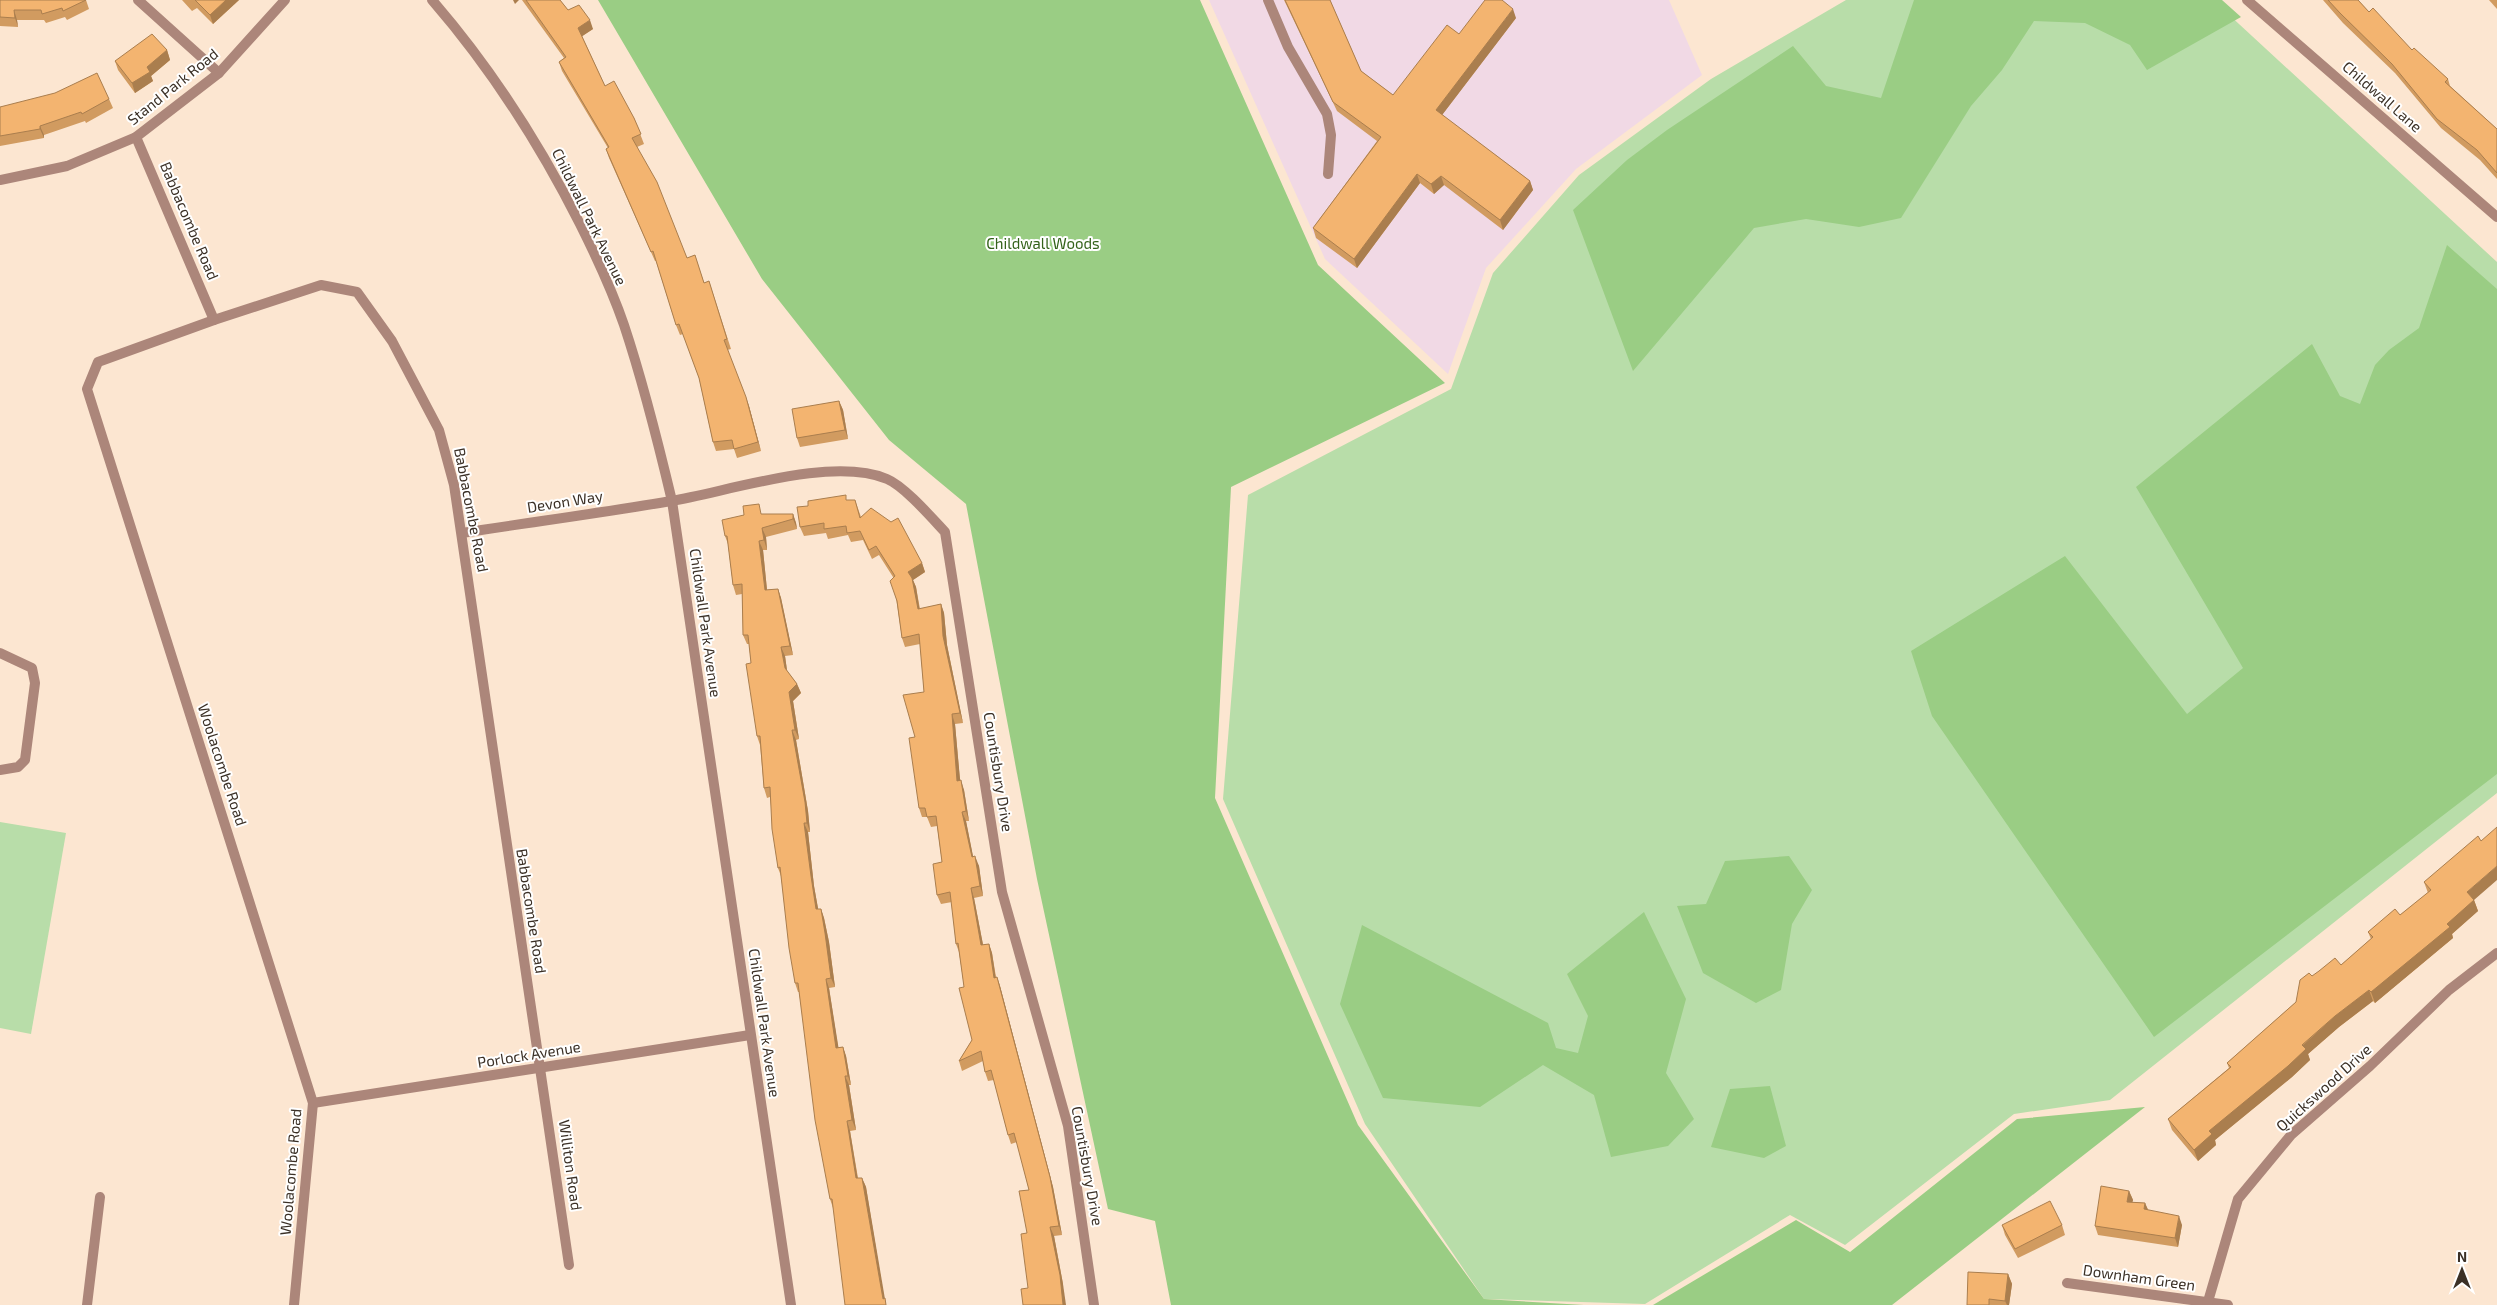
<svg xmlns="http://www.w3.org/2000/svg" width="2497" height="1305" font-family="'Exo 2',sans-serif">
<style>
.commercial{fill:#f1d9e5}
.green{fill:#b8dda9}
.forest{fill:#9acd84}
.lines{fill:none;stroke-linecap:round;stroke-linejoin:round}
.service{stroke:#ac867a;stroke-width:10}
.minor{stroke:#ac867a;stroke-width:10}
.tertiary{stroke:#ac867a;stroke-width:10}
.wall{fill:#d19b60}
.shaded-wall{fill:#aa7e4e}
.building{fill:#f3b470;stroke:#aa7e4e}
.labels{text-anchor:middle;stroke-width:4;stroke-linejoin:round;paint-order:stroke}
.street-label{font-size:15px;fill:#3b3026;stroke:#fff}
.park-label{font-size:15px;fill:#33621a;stroke:#fff}
</style>
<rect width="100%" height="100%" fill="#fce6d1"/>
<polygon class="commercial" points="1209,0 1669,0 1702,75 1576,169 1486,268 1448,374 1325,259"/>
<g class="green">
<polygon points="1846,0 2213,0 2497,262 2497,793 2110,1100 2014,1114 1845,1245 1790,1215 1645,1304 1484,1299 1365,1124 1223,799 1248,495 1451,389 1493,273 1579,175 1711,79"/>
<polygon points="0,822 66,833 31,1034 0,1028"/>
</g>
<g class="forest">
<polygon points="598,0 1200,0 1318,265 1445,383 1231,487 1215,798 1358,1125 1484,1299 1584,1305 1171,1305 1155,1221 1108,1209 1037,879 966,504 889,440 762,279"/>
<polygon points="1914,0 2222,0 2241,17 2147,70 2130,45 2085,23 2034,21 2002,70 1971,106 1901,218 1859,227 1806,219 1754,228 1633,371 1573,210 1627,160 1667,130 1793,46 1826,86 1881,98"/>
<polygon points="2447,245 2497,289 2497,774 2154,1037 1932,716 1911,651 2065,556 2187,714 2243,668 2136,487 2312,344 2340,396 2360,404 2375,365 2389,350 2419,328"/>
<polygon points="1789,856 1812,890 1792,924 1781,990 1756,1003 1703,973 1677,906 1706,904 1725,861"/>
<polygon points="1644,912 1686,999 1666,1073 1694,1119 1668,1146 1611,1157 1594,1095 1543,1065 1480,1107 1383,1098 1340,1004 1362,925 1548,1023 1556,1048 1578,1053 1588,1016 1567,974"/>
<polygon points="1770,1086 1786,1146 1764,1158 1711,1147 1730,1089"/>
<polygon points="2145,1107 1892,1305 1653,1305 1796,1220 1850,1252 2017,1119"/>
</g>
<g class="lines">
<g class="service">
<polyline points="1268,0 1288,47 1327,114 1331,135 1328,174"/>
<polyline points="0,653 32,668 35,683 25,760 18,767 0,770"/>
</g>
<g class="minor">
<polyline points="138,0 219,73"/>
<polyline points="2247,0 2497,217"/>
<polyline points="136,137 214,320 321,285 357,292 392,341 439,430 454,485 569,1265"/>
<polyline points="0,180 67,166 136,137 219,73 285,0"/>
<polyline points="214,320 98,362 87,389 313,1103 294,1305"/>
<path d="M462,533C532,522 602,513 671,501C730,491 832,456 887,479C904,486 931,517 945,532L1002,892L1068,1126L1094,1305"/>
<polyline points="313,1103 750,1035"/>
<polyline points="2067,1283 2228,1305"/>
<polyline points="87,1305 100,1197"/>
<polyline points="2207,1305 2238,1199 2291,1135 2370,1066 2449,990 2497,953"/>
</g>
<path class="tertiary" d="M432,0C491,68 539,143 580,224C596,256 612,290 624,325C643,382 658,442 672,501L791,1305"/>
</g>
<g class="wall">
<polygon points="0,0 86,0 89,9 67,20 65,17 46,23 44,20 17,20 18,27 0,26"/>
<polygon points="182,0 239,0 213,24 197,8 192,11"/>
<polygon points="522,0 560,0 568,10 593,29 582,36 605,86 634,118 644,144 637,147 687,258 695,255 704,283 709,281 731,349 727,350 749,406 761,451 737,458 734,449 716,451 713,442 699,378 683,334 680,335 676,325 656,261 655,261 609,158 606,149 608,148 562,71 559,62 564,58"/>
<polygon points="1284,0 1330,0 1361,71 1393,95 1459,34 1516,18 1442,115 1530,181 1533,190 1503,230 1444,185 1434,194 1420,183 1357,268 1316,238 1313,228 1377,141 1337,111"/>
<polygon points="2323,0 2358,0 2369,12 2412,50 2448,79 2450,86 2497,129 2497,179 2480,160 2441,128 2395,73 2343,23"/>
<polygon points="2489,0 2497,0 2497,9"/>
<polygon points="167,50 170,60 151,76 153,81 135,93 118,70 115,61"/>
<polygon points="109,99 113,108 86,123 85,121 44,135 44,138 0,146 0,107"/>
<polygon points="839,401 843,410 848,439 800,447 797,438"/>
<polygon points="848,500 855,500 861,517 922,563 925,572 913,580 916,587 920,609 941,604 944,613 947,645 963,723 955,724 960,781 964,790 969,821 966,821 973,857 979,866 983,896 974,898 983,945 989,944 992,953 996,977 997,977 1000,986 1053,1187 1062,1235 1054,1236 1063,1284 1028,1288 1027,1233 1029,1190 1017,1142 1011,1144 1008,1135 994,1080 988,1081 985,1072 983,1061 962,1071 959,1061 972,1040 959,952 956,944 952,902 941,904 937,895 942,862 937,826 931,827 927,817 922,817 919,808 915,737 924,692 920,644 905,647 902,638 893,577 879,555 872,559 863,540 851,542 848,535 828,539 826,533 804,536 800,527"/>
<polygon points="763,514 793,514 796,523 797,529 766,537 767,550 763,550 767,590 778,589 781,598 793,655 785,656 787,671 797,684 801,693 793,701 799,739 796,740 808,811 810,832 808,832 814,886 818,909 821,909 824,918 829,942 835,987 829,988 838,1047 843,1047 846,1056 851,1085 849,1085 856,1130 850,1131 858,1178 862,1178 866,1187 884,1298 833,1208 830,1199 799,992 798,992 795,983 781,876 778,868 770,797 767,798 764,788 760,745 757,736 751,663 749,644 747,644 743,635 742,594 736,595 733,585 728,544 725,536 744,515"/>
<polygon points="2424,882 2474,900 2478,911 2452,934 2453,938 2375,1003 2373,1001 2339,1027 2308,1054 2310,1060 2292,1077 2215,1140 2216,1145 2198,1161 2172,1130 2168,1119 2229,1068 2227,1063 2296,1002 2312,976 2341,965 2371,939 2368,932 2400,915 2428,893"/>
<polygon points="2129,1191 2133,1200 2132,1202 2145,1203 2148,1210 2182,1225 2178,1247 2098,1235 2095,1226"/>
<polygon points="2002,1225 2062,1225 2065,1235 2018,1258 2005,1235"/>
<polygon points="2008,1274 2012,1284 2009,1305 1967,1305"/>
</g>
<g class="shaded-wall">
<polygon points="226,0 239,0 213,24 210,15"/>
<polygon points="513,0 519,0 515,4"/>
<polygon points="1513,9 1516,18 1439,119 1436,110"/>
<polygon points="14,10 17,20 18,27 15,18"/>
<polygon points="590,20 593,29 581,37 578,28"/>
<polygon points="167,50 170,60 151,76 153,81 135,93 132,83 147,67"/>
<polygon points="40,126 44,135 44,138 40,129"/>
<polygon points="1417,174 1420,183 1357,268 1354,259"/>
<polygon points="1441,176 1444,185 1434,194 1431,184"/>
<polygon points="1530,181 1533,190 1503,230 1500,220"/>
<polygon points="746,397 749,406 761,451 758,442"/>
<polygon points="839,401 843,410 848,439 845,430"/>
<polygon points="793,514 796,523 797,529 793,519"/>
<polygon points="762,528 766,537 767,550 764,540"/>
<polygon points="759,541 763,550 768,600 765,590"/>
<polygon points="922,563 925,572 913,580 916,587 921,619 918,609 908,572"/>
<polygon points="778,589 781,598 793,655 790,646"/>
<polygon points="941,604 944,613 947,645 963,723 960,713 943,636"/>
<polygon points="781,647 785,656 788,677 785,668"/>
<polygon points="797,684 801,693 793,701 799,739 795,730 789,692"/>
<polygon points="952,714 955,724 961,790 957,781"/>
<polygon points="792,730 796,740 808,811 810,832 807,823"/>
<polygon points="961,780 964,790 969,821 966,811"/>
<polygon points="962,812 966,821 975,866 972,857"/>
<polygon points="804,823 808,832 814,886 820,919 816,909 811,876"/>
<polygon points="975,856 979,866 983,896 980,886"/>
<polygon points="2497,866 2497,880 2474,900 2478,911 2452,934 2453,938 2375,1003 2371,992 2447,924 2467,892"/>
<polygon points="971,888 974,898 985,955 981,945"/>
<polygon points="821,909 824,918 829,942 835,987 831,978"/>
<polygon points="989,944 992,953 997,987 994,978"/>
<polygon points="997,977 1000,986 1053,1187 1062,1235 1059,1226"/>
<polygon points="826,979 829,988 840,1057 836,1048"/>
<polygon points="2369,990 2373,1001 2339,1027 2308,1054 2310,1060 2292,1077 2215,1140 2216,1145 2198,1161 2194,1150 2209,1131 2335,1016"/>
<polygon points="843,1047 846,1056 851,1085 848,1076"/>
<polygon points="845,1076 849,1085 856,1130 852,1120"/>
<polygon points="847,1121 850,1131 859,1187 856,1178"/>
<polygon points="862,1178 866,1187 886,1305 883,1299"/>
<polygon points="2129,1191 2133,1200 2130,1211 2127,1202"/>
<polygon points="2145,1203 2149,1212 2144,1209"/>
<polygon points="2179,1216 2182,1225 2178,1247 2175,1238"/>
<polygon points="1050,1227 1054,1236 1063,1284 1066,1305 1063,1305"/>
<polygon points="2008,1274 2012,1284 2009,1305 2007,1305 2005,1301"/>
</g>
<g class="building">
<polygon points="0,0 86,0 63,11 62,8 42,14 41,10 14,10 15,18 0,17"/>
<polygon points="195,0 226,0 210,15"/>
<polygon points="526,0 560,0 568,10 579,5 590,20 578,28 605,86 614,81 634,118 641,134 632,138 657,182 687,258 695,255 704,283 709,281 727,339 724,340 746,397 758,442 734,449 732,440 713,442 699,378 679,324 676,325 653,251 651,252 606,149 609,147 559,62 566,57"/>
<polygon points="1285,0 1330,0 1361,71 1393,95 1447,25 1459,34 1485,0 1502,0 1513,9 1436,110 1530,181 1500,220 1441,176 1431,184 1417,174 1354,259 1313,228 1381,137 1333,102"/>
<polygon points="2328,0 2358,0 2369,12 2373,8 2412,50 2414,48 2448,79 2445,82 2497,129 2497,173 2477,150 2437,119 2392,64 2340,13"/>
<polygon points="152,34 167,50 147,67 150,72 132,83 115,61"/>
<polygon points="97,73 109,99 82,114 81,112 40,126 40,129 0,136 0,107 55,93"/>
<polygon points="839,401 845,430 797,438 792,409"/>
<polygon points="846,495 846,500 855,500 860,518 871,508 891,522 898,518 922,563 908,572 912,578 918,609 941,604 943,636 960,713 952,714 957,781 961,780 966,811 962,812 972,857 975,856 980,886 971,888 981,945 989,944 994,978 997,977 1050,1177 1059,1226 1050,1227 1060,1275 1063,1305 1023,1305 1021,1289 1028,1288 1021,1234 1027,1233 1019,1191 1029,1190 1014,1133 1008,1135 991,1070 985,1072 981,1051 959,1061 972,1040 959,988 964,987 958,943 956,944 950,892 937,895 933,864 942,862 936,816 927,817 925,808 919,808 909,738 915,737 903,695 924,692 919,634 902,638 897,601 890,581 895,576 876,546 869,550 860,531 847,533 846,526 824,529 824,523 800,527 797,507 808,506 808,501"/>
<polygon points="759,504 761,514 793,514 793,519 762,528 764,540 759,541 765,590 778,589 790,646 781,647 785,668 797,684 789,692 795,730 792,730 805,802 807,823 804,823 811,876 816,909 821,909 825,933 831,978 826,979 836,1048 843,1047 848,1076 845,1076 852,1120 847,1121 856,1178 862,1178 883,1299 885,1298 886,1305 845,1305 832,1199 830,1199 815,1120 798,983 795,983 789,948 780,867 778,868 772,829 770,787 764,788 760,736 757,736 746,664 751,663 748,635 743,635 742,584 733,585 727,536 725,536 722,520 744,515 743,506"/>
<polygon points="2497,827 2497,866 2467,892 2474,900 2447,924 2450,927 2371,992 2369,990 2335,1016 2302,1045 2306,1049 2288,1066 2209,1131 2212,1134 2194,1150 2168,1119 2231,1067 2227,1063 2296,1002 2300,980 2309,973 2312,976 2319,971 2335,958 2341,965 2373,937 2368,932 2395,909 2400,915 2431,890 2424,882 2478,836 2481,841"/>
<polygon points="2101,1186 2129,1191 2127,1202 2145,1203 2144,1209 2179,1216 2175,1238 2095,1226"/>
<polygon points="2050,1201 2062,1225 2015,1249 2002,1225"/>
<polygon points="1968,1272 2008,1274 2005,1301 1989,1299 1989,1305 1967,1305"/>
</g>
<g class="labels">
<g class="street-label">
<text transform="translate(173 87) rotate(-39)" y="5">Stand Park Road</text>
<text transform="translate(2382 97) rotate(41)" y="5">Childwall Lane</text>
<text transform="translate(589 217) rotate(64)" y="5">Childwall Park Avenue</text>
<text transform="translate(189 221) rotate(67)" y="5">Babbacombe Road</text>
<text transform="translate(565 502) rotate(-9)" y="5">Devon Way</text>
<text transform="translate(471 510) rotate(79)" y="5">Babbacombe Road</text>
<text transform="translate(705 623) rotate(82)" y="5">Childwall Park Avenue</text>
<text transform="translate(222 765) rotate(72)" y="5">Woolacombe Road</text>
<text transform="translate(998 772) rotate(81)" y="5">Countisbury Drive</text>
<text transform="translate(531 911) rotate(81)" y="5">Babbacombe Road</text>
<text transform="translate(764 1023) rotate(82)" y="5">Childwall Park Avenue</text>
<text transform="translate(529 1055) rotate(-9)" y="5">Porlock Avenue</text>
<text transform="translate(2324 1088) rotate(-42)" y="5">Quickswood Drive</text>
<text transform="translate(570 1165) rotate(82)" y="5">Williton Road</text>
<text transform="translate(1087 1166) rotate(80)" y="5">Countisbury Drive</text>
<text transform="translate(291 1172) rotate(-85)" y="5">Woolacombe Road</text>
<text transform="translate(2139 1278) rotate(8)" y="5">Downham Green</text>
</g>
<g class="park-label">
<text x="1043" y="249">Childwall Woods</text>
</g>
</g>
<g transform="translate(2462 1270)" stroke="#ffffff" stroke-width="4" paint-order="stroke">
<path d="M0-4L9 19L0 12L-9 19Z" fill="#3b3026"/>
<text y="-8" font-size="14" font-weight="bold" text-anchor="middle" fill="#3b3026">N</text>
</g>
</svg>
